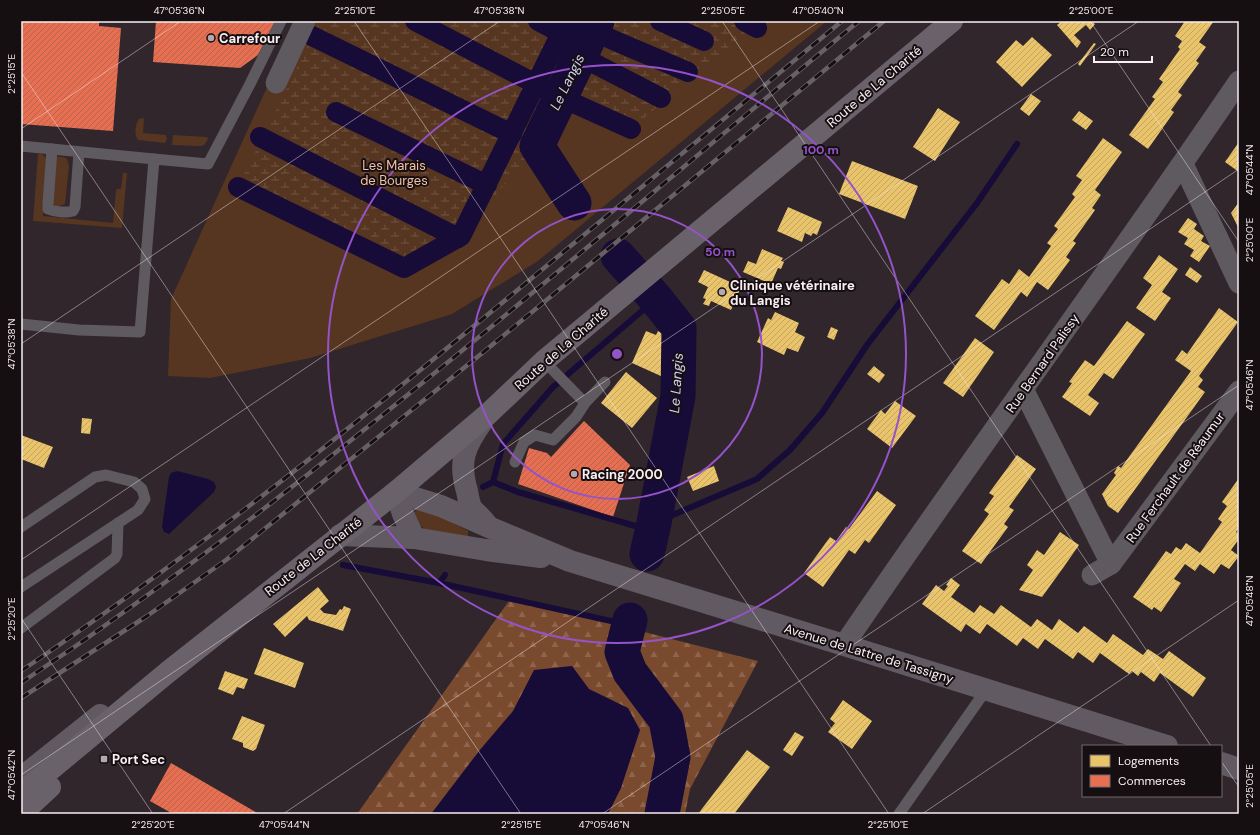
<svg xmlns="http://www.w3.org/2000/svg" width="1260" height="835" font-family="'DM Sans',sans-serif">
<style>
.green{fill:#573621}
.forest{fill:url(#forest-firs)}
.wetland{fill:url(#wetland-marsh)}
.water{fill:#170b37}
.homes{fill:url(#homes-hatch)}
.shops{fill:url(#shops-hatch)}
.lines{fill:none;stroke-linecap:round;stroke-linejoin:round}
.stream{stroke:#170b37;stroke-width:6}
.canal{stroke:#170b37;stroke-width:20}
.river{stroke:#170b37;stroke-width:35}
.service{stroke:#5f5960;stroke-width:11}
.minor{stroke:#5f5960;stroke-width:21}
.secondary{stroke:#615a63;stroke-width:22}
.primary{stroke:#6a626b;stroke-width:22}
.rail-casing{stroke:#676165;stroke-width:4.5}
.rail{stroke:#160f12;stroke-width:3;stroke-dasharray:9;stroke-linecap:butt}
.ticks{fill:none;stroke:#f9eef2;stroke-width:1;stroke-opacity:0.45}
.ring{fill:none;stroke:#9453c9;stroke-width:2}
.poi-dot{fill:#b3a8ac;stroke:#160f12;stroke-width:1.5}
.labels{text-anchor:middle;stroke-width:4;stroke-linejoin:round;paint-order:stroke}
.poi-label{font-size:13px;font-weight:bold;fill:#f9eef2;stroke:#160f12;text-anchor:start}
.street-label{font-size:13px;fill:#f9eef2;stroke:#160f12}
.park-label{font-size:13px;fill:#f4c1a4;stroke:#160f12}
.water-label{font-size:14px;font-style:italic;fill:#d0cff1;stroke:#160f12}
.centre{fill:#9453c9;stroke:#160f12;stroke-width:2}
.ring-label{font-size:12px;text-anchor:middle;font-weight:bold;fill:#9453c9;stroke:#160f12;stroke-width:4;stroke-linejoin:round;paint-order:stroke}
.neatline{fill:none;stroke:#f9eef2;stroke-width:1.5}
.ticks-label{font-size:10px;text-anchor:middle;fill:#f9eef2}
</style>
<defs>
<pattern id="forest-firs" width="22" height="20" patternUnits="userSpaceOnUse"><rect width="22" height="20" fill="#7a4a2e"/><path d="M5 1l3.5 6h-7zM16 11l3.5 6h-7z" fill="#8e644d"/></pattern>
<pattern id="wetland-marsh" width="20" height="14" patternUnits="userSpaceOnUse"><rect width="20" height="14" fill="#573621"/><path d="M1 5h8M5 5V1M11 12h8M15 12V8" fill="none" stroke="#705342"/></pattern>
<pattern id="homes-hatch" width="6" height="6" patternUnits="userSpaceOnUse"><rect width="6" height="6" fill="#e9c46a"/><path d="M-1 1l2-2M0 6l6-6M5 7l2-2" fill="none" stroke="#c2a562"/></pattern>
<pattern id="shops-hatch" width="6" height="6" patternUnits="userSpaceOnUse"><rect width="6" height="6" fill="#e76f51"/><path d="M-1 1l2-2M0 6l6-6M5 7l2-2" fill="none" stroke="#b8634f"/></pattern>
</defs>
<rect width="100%" height="100%" fill="#30262b"/>
<g class="green">
<polygon points="297,21 827,21 538,261 452,314 310,358 210,378 168,376 171,299"/>
<path d="M144,118L143,133L166,135L167,139L165,143L138,140C134,135 135,124 139,119Z"/>
<polygon points="173,135 207,137 208,139 204,145 201,146 172,145"/>
<polygon points="38,154 42,154 46,158 43,216 113,223 116,191 117,189 121,189 123,173 127,173 122,228 33,221"/>
<polygon points="55,157 64,157 67,159 69,166 65,204 57,207 54,205 52,202"/>
<polygon points="419,507 425,508 468,531 468,537 432,535 416,522 413,514"/>
</g>
<polygon class="forest" points="511,598 758,661 690,789 685,814 357,814"/>
<polygon class="wetland" points="320,21 759,21 631,129 561,98 537,146 461,236 404,268 238,187"/>
<g class="water">
<polygon points="177,471 208,479 214,482 216,487 214,492 169,534 164,532 162,527 169,477 171,473"/>
<polygon points="572,666 589,689 628,708 640,730 621,788 608,814 431,814 479,751 513,711 534,670"/>
</g>
<g class="homes">
<polygon points="1062,21 1091,21 1095,24 1090,30 1086,25 1074,35 1081,42 1077,48 1057,25"/>
<polygon points="1185,21 1214,21 1199,42 1206,47 1196,61 1199,63 1178,92 1182,95 1171,110 1174,112 1148,149 1129,135 1155,99 1152,97 1163,82 1159,79 1180,49 1178,47 1182,41 1175,36"/>
<polygon points="1032,37 1052,55 1022,87 996,62 1016,40 1023,46"/>
<polygon points="1094,43 1096,44 1080,66 1078,64"/>
<polygon points="1031,94 1041,101 1029,116 1020,109"/>
<polygon points="938,108 960,122 935,161 913,147"/>
<polygon points="1079,111 1093,121 1086,130 1072,120"/>
<polygon points="1103,138 1122,152 1095,190 1101,195 1092,208 1095,210 1073,241 1076,243 1066,257 1070,260 1048,290 1037,282 1027,297 1021,292 994,330 975,316 1002,279 1009,284 1019,269 1029,277 1051,246 1047,243 1058,229 1054,226 1075,197 1072,194 1082,180 1076,176"/>
<polygon points="1239,142 1239,172 1225,162"/>
<polygon points="852,161 918,186 905,219 839,194"/>
<polygon points="1239,202 1239,229 1231,213"/>
<polygon points="788,207 822,222 817,235 813,233 811,236 805,233 802,242 777,231"/>
<polygon points="1188,218 1197,224 1194,229 1204,236 1201,241 1210,246 1199,262 1190,256 1194,250 1184,244 1188,238 1178,232"/>
<polygon points="762,249 783,258 781,261 784,262 781,269 778,268 771,284 743,272 748,261 756,264"/>
<polygon points="1159,255 1178,269 1162,292 1171,298 1155,321 1136,308 1152,285 1143,278"/>
<polygon points="1190,267 1202,276 1197,283 1185,275"/>
<polygon points="704,270 741,287 731,310 711,301 709,306 703,304 706,299 703,298 708,287 698,282"/>
<polygon points="1219,308 1238,322 1199,376 1203,380 1198,387 1205,392 1118,513 1108,506 1102,494 1116,475 1114,473 1118,466 1121,468 1191,371 1175,360 1182,350 1187,354"/>
<polygon points="775,312 799,323 795,332 805,337 798,352 787,348 784,355 757,342 768,318 771,320"/>
<polygon points="1127,321 1145,334 1113,379 1104,373 1088,395 1099,403 1090,416 1062,397 1072,383 1069,382 1085,360 1094,366"/>
<polygon points="831,327 838,330 834,340 827,337"/>
<polygon points="646,331 656,335 658,331 664,334 662,337 677,344 663,377 632,363"/>
<polygon points="975,338 994,352 963,397 943,383"/>
<polygon points="874,366 885,375 879,383 867,374"/>
<polygon points="626,372 657,398 632,428 601,403"/>
<polygon points="895,401 916,416 892,448 867,429 881,410 885,414"/>
<polygon points="82,418 92,419 90,434 81,433"/>
<polygon points="21,435 53,447 44,468 21,459"/>
<polygon points="1017,455 1036,469 1009,507 1014,510 1004,524 1008,527 981,564 962,551 989,514 984,510 994,496 989,493"/>
<polygon points="714,466 719,481 693,491 687,477"/>
<polygon points="1239,478 1239,527 1236,532 1239,534 1239,539 1231,550 1239,556 1229,569 1221,564 1214,574 1200,564 1195,571 1185,564 1174,579 1181,583 1161,612 1154,607 1152,610 1133,597 1166,551 1171,554 1176,547 1181,550 1186,543 1200,553 1222,522 1218,519 1227,506 1222,502"/>
<polygon points="877,491 896,505 869,543 865,540 855,554 849,550 823,587 804,573 830,537 836,541 846,527 849,529"/>
<polygon points="1060,532 1079,545 1063,568 1042,597 1019,590 1033,570 1027,565 1037,550 1044,555"/>
<polygon points="951,578 960,585 951,597 974,613 980,605 994,614 1001,605 1031,627 1037,619 1052,630 1059,619 1078,633 1084,626 1107,643 1113,634 1143,655 1148,649 1163,659 1169,651 1206,678 1193,697 1160,673 1154,682 1141,672 1138,676 1132,671 1129,674 1100,653 1093,663 1078,652 1073,659 1045,639 1038,649 1023,638 1017,646 987,624 980,634 966,624 961,632 922,604 936,585 944,591 948,586 946,585"/>
<polygon points="318,587 329,601 320,609 324,613 336,615 340,609 342,610 344,606 351,609 343,631 309,620 307,616 285,637 273,624"/>
<polygon points="264,648 304,663 295,688 254,674"/>
<polygon points="225,671 248,679 244,689 237,687 233,695 218,689"/>
<polygon points="843,700 872,721 852,749 828,732 835,723 830,719"/>
<polygon points="242,716 265,725 256,749 253,751 243,747 243,743 232,739"/>
<polygon points="795,732 804,737 792,756 783,750"/>
<polygon points="747,750 770,767 734,814 698,814"/>
</g>
<g class="shops">
<polygon points="21,21 99,21 99,26 121,28 113,131 21,124"/>
<polygon points="156,21 275,21 258,55 240,68 153,62"/>
<polygon points="584,421 630,465 613,517 518,484 529,448 547,453 551,457"/>
<polygon points="171,763 259,814 173,814 150,801"/>
</g>
<g class="lines">
<g class="stream">
<polyline points="493,482 518,492 639,527 654,523 757,479 790,450 822,413 867,345 977,203 1017,144"/>
<polyline points="483,487 493,482 503,444 553,387 656,299"/>
<polyline points="343,565 439,583"/>
<polyline points="445,575 439,583 629,625"/>
</g>
<g class="canal">
<polyline points="415,21 536,84 560,97 631,129"/>
<polyline points="538,21 561,33"/>
<polyline points="660,21 704,41"/>
<polyline points="744,21 757,28"/>
<polyline points="592,31 688,72"/>
<polyline points="312,36 512,134"/>
<polyline points="580,56 661,98"/>
<polyline points="336,112 487,185"/>
<polyline points="260,137 458,238"/>
<polyline points="238,187 404,268 461,236 567,21"/>
</g>
<g class="river">
<polyline points="574,203 537,146 597,21"/>
<polyline points="618,256 656,299 679,328 678,396 654,523 647,554"/>
<polyline points="630,620 622,652 630,672 666,720 673,757 662,814"/>
</g>
<g class="service">
<polyline points="21,146 154,159"/>
<path d="M52,149L48,204V209C55,212 66,213 73,211L75,207L79,152"/>
<polyline points="21,324 79,330 140,332 154,159 208,164 250,84 281,21"/>
<polyline points="544,361 585,403"/>
<polyline points="515,462 524,442 535,435 553,440 576,417 585,403 605,382"/>
<polyline points="21,527 95,477 106,475 134,482 142,489 145,499 138,510 21,587"/>
<polyline points="21,628 115,558 117,554 118,523"/>
<polyline points="899,814 986,690"/>
</g>
<g class="minor">
<polyline points="276,83 305,21"/>
<polyline points="1183,164 1239,283"/>
<polyline points="1023,389 1111,564 1239,391"/>
<polyline points="1092,575 1111,564"/>
<path d="M844,645C973,455 1110,271 1239,81"/>
</g>
<g class="secondary">
<path d="M482,422C465,446 458,461 467,491C468,496 469,504 472,509C477,514 483,519 487,525"/>
<polyline points="396,492 441,506 491,528 570,561 844,645 1167,746"/>
<polyline points="396,492 403,514 414,538"/>
<polyline points="340,535 414,538 486,550 541,557"/>
<polyline points="1221,763 1239,769"/>
<polyline points="21,778 100,715"/>
</g>
<g class="primary">
<polyline points="21,794 168,672 396,492 488,414 544,361 952,21"/>
<polyline points="21,814 50,787"/>
</g>
<defs>
<g id="rail">
<path d="M21,671C202,549 371,412 538,273C640,189 741,105 842,21"/>
<path d="M21,683C41,669 63,655 83,641C137,603 191,564 244,524C454,363 654,190 859,21"/>
<polyline points="21,698 147,616 226,560 486,350 884,21"/>
</g>
</defs>
<use href="#rail" class="rail-casing"/>
<use href="#rail" class="rail"/>
</g>
<path class="ticks" d="M354,21L889,814M722,21L1211,746M1090,21L1239,242M21,72L521,814M21,129L181,21M21,344L500,21M21,560L820,21M21,618L153,814M1221,761L1239,787M21,775L1139,21M283,814L1239,169M602,814L1239,385M922,814L1239,600"/>
<g class="ring">
<circle cx="617" cy="354" r="145"/>
<circle cx="617" cy="354" r="289"/>
</g>
<g class="poi-dot">
<circle cx="211" cy="38" r="4"/>
<circle cx="722" cy="292" r="4"/>
<circle cx="574" cy="474" r="4"/>
<rect x="100" y="755" width="8" height="8" rx="2"/>
</g>
<g class="labels">
<g class="poi-label">
<text x="219" y="43">Carrefour</text>
<text x="730" y="290">Clinique vétérinaire<tspan x="730" dy="15">du Langis</tspan></text>
<text x="582" y="479">Racing 2000</text>
<text x="112" y="764">Port Sec</text>
</g>
<g class="street-label">
<text transform="translate(874 86) rotate(-40)" y="5">Route de La Charité</text>
<text transform="translate(561 348) rotate(-41)" y="5">Route de La Charité</text>
<text transform="translate(1042 363) rotate(-55)" y="5">Rue Bernard Palissy</text>
<text transform="translate(1175 477) rotate(-54)" y="5">Rue Ferchault de Réaumur</text>
<text transform="translate(313 556) rotate(-38)" y="5">Route de La Charité</text>
<text transform="translate(869 653) rotate(17)" y="5">Avenue de Lattre de Tassigny</text>
</g>
<g class="park-label">
<text x="394" y="170">Les Marais<tspan x="394" dy="15">de Bourges</tspan></text>
</g>
<g class="water-label">
<text transform="translate(567 82) rotate(-64)" y="5">Le Langis</text>
<text transform="translate(676 383) rotate(-86)" y="5">Le Langis</text>
</g>
</g>
<circle cx="617" cy="354" r="6" class="centre"/>
<g class="ring-label">
<text x="821" y="154">100 m</text>
<text x="720" y="256">50 m</text>
</g>
<rect width="1260" height="835" fill="none" stroke="#160f12" stroke-width="44"/>
<rect x="1082" y="745" width="140" height="52" fill="#160f12" stroke="#71686c"/>
<rect x="1090" y="755" width="20" height="12" fill="#e9c46a" stroke="#71686c"/>
<text x="1118" y="765" font-size="12" fill="#f9eef2">Logements</text>
<rect x="1090" y="775" width="20" height="12" fill="#e76f51" stroke="#71686c"/>
<text x="1118" y="785" font-size="12" fill="#f9eef2">Commerces</text>
<path d="M1094 56v6h58v-6" fill="none" stroke="#f9eef2" stroke-width="2"/>
<text x="1100" y="56" font-size="12" fill="#f9eef2" stroke="#160f12" stroke-width="3" paint-order="stroke">20 m</text>
<rect x="22" y="22" width="1216" height="791" class="neatline"/>
<g class="ticks-label">
<text x="179" y="14">47°05'36"N</text>
<text x="355" y="14">2°25'10"E</text>
<text x="499" y="14">47°05'38"N</text>
<text x="723" y="14">2°25'05"E</text>
<text x="818" y="14">47°05'40"N</text>
<text x="1091" y="14">2°25'00"E</text>
<text transform="translate(11 74) rotate(-90)" y="4">2°25'15"E</text>
<text transform="translate(1249 170) rotate(-90)" y="4">47°05'44"N</text>
<text transform="translate(1249 240) rotate(-90)" y="4">2°25'00"E</text>
<text transform="translate(11 344) rotate(-90)" y="4">47°05'38"N</text>
<text transform="translate(1249 385) rotate(-90)" y="4">47°05'46"N</text>
<text transform="translate(1249 601) rotate(-90)" y="4">47°05'48"N</text>
<text transform="translate(11 619) rotate(-90)" y="4">2°25'20"E</text>
<text transform="translate(11 775) rotate(-90)" y="4">47°05'42"N</text>
<text transform="translate(1249 786) rotate(-90)" y="4">2°25'05"E</text>
<text x="153" y="828">2°25'20"E</text>
<text x="284" y="828">47°05'44"N</text>
<text x="521" y="828">2°25'15"E</text>
<text x="604" y="828">47°05'46"N</text>
<text x="888" y="828">2°25'10"E</text>
</g>
</svg>
